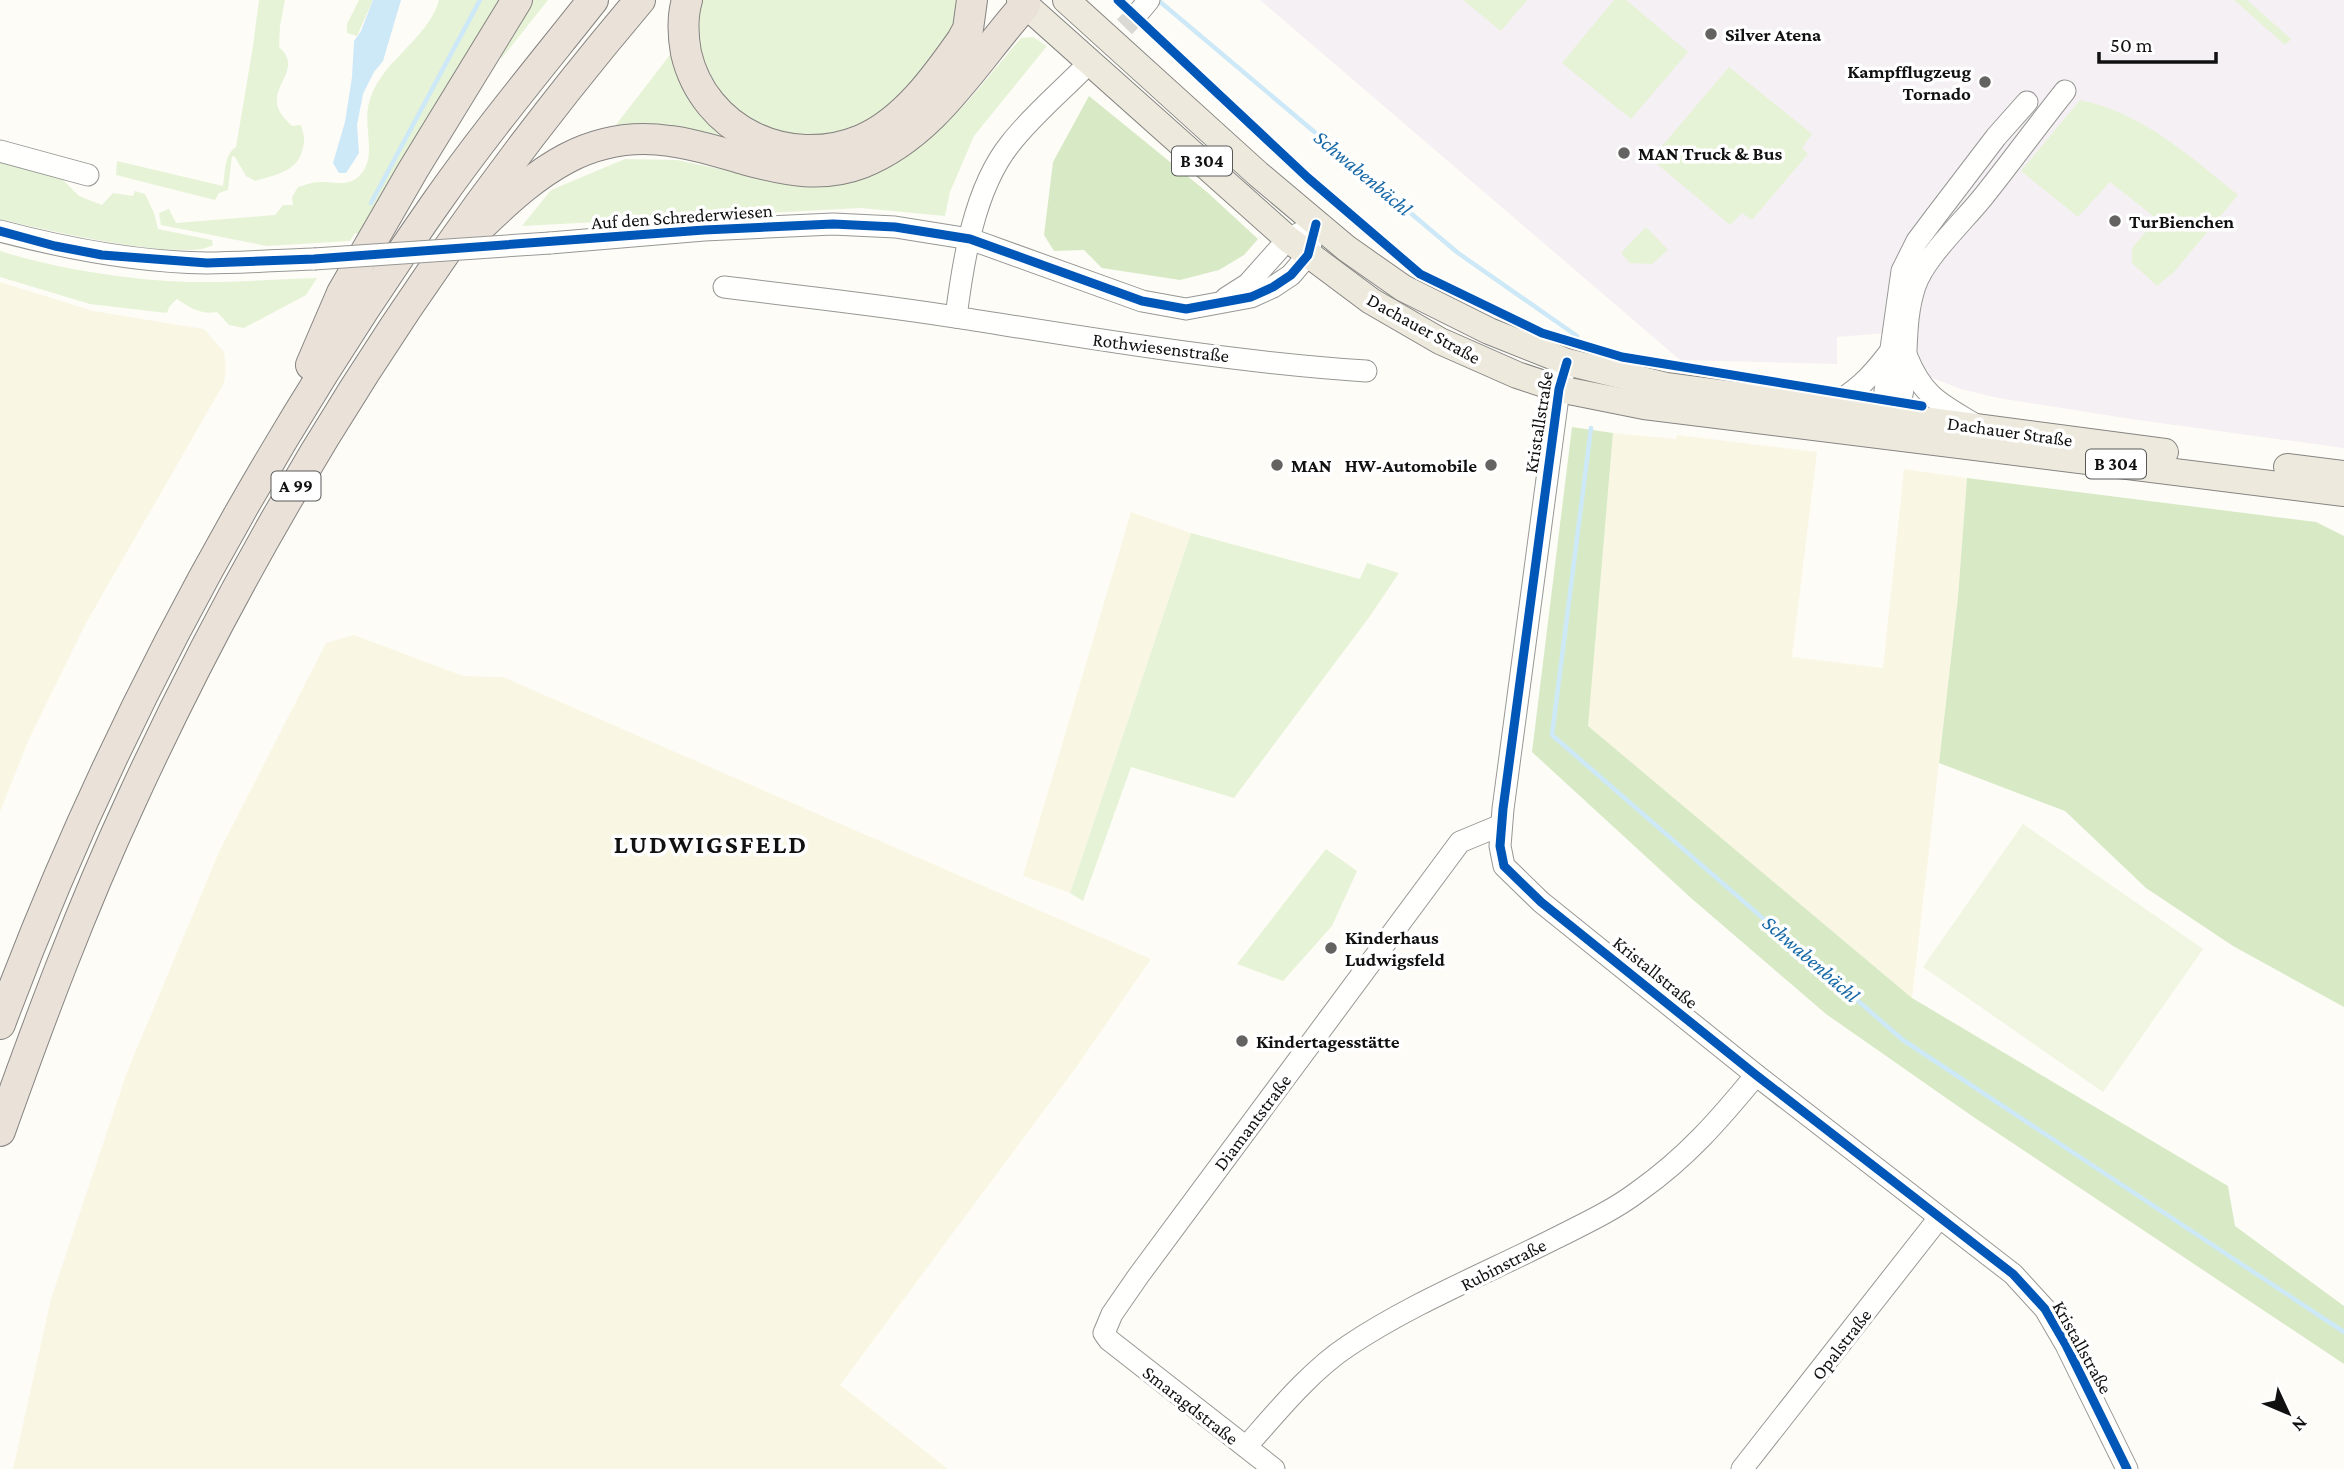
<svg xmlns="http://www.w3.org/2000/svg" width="2344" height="1469" font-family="'Crimson Pro',serif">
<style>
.industrial{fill:#f5f0f3}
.farmland{fill:#f9f7e4}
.green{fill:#e7f3d7}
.forest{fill:#d8eac5}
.pitch{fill:#f0f6e1}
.water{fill:#cde8f7}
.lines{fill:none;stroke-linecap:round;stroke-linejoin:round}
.stream{stroke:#cde8f7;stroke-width:4.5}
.minor-tunnel{stroke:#dad9d4;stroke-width:21;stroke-dasharray:21 10;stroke-linecap:butt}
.minor-casing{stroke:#979795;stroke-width:23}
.major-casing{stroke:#858482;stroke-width:28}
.highway-casing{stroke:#858482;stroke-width:32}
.minor{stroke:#fffffe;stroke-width:21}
.major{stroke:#ede9dc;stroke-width:26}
.highway{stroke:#eae1d8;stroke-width:30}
.minor-bridge-casing{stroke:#979795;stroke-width:23;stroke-linecap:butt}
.minor-bridge{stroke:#fffffe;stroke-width:21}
.cycleway-casing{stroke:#fff;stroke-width:13}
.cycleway{stroke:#0057b8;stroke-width:9}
.poi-dot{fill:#646362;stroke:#fff;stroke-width:2.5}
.labels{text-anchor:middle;stroke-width:7;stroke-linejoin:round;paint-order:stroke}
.shield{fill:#fff;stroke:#585858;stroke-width:2}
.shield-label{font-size:18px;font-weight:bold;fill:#111}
.poi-label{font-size:19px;font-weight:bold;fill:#111;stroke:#fff;text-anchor:start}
.street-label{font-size:19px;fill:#111;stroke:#fff}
.water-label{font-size:21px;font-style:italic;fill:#1768a6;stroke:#fff}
.district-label{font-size:26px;font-weight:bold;letter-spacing:2px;fill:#111;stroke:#fff}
</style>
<rect width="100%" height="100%" fill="#fdfcf7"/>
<polygon class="industrial" points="1260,0 2344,0 2344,448 2131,419 1998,398 1961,389 1916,372 1912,331 1837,337 1837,364 1680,360"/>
<g class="farmland">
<polygon points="0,282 93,311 204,329 224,352 226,368 224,383 86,623 29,739 0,812"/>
<polygon points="1613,433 1676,439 1677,435 1817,452 1792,657 1883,668 1904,469 1967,478 1958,597 1912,998 1587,726"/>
<polygon points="1131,512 1191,533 1070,893 1023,876"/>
<polygon points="354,635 463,676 503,677 1151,959 1077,1066 840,1385 948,1469 13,1469 51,1299 127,1072 219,852 326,643"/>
</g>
<g class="green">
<path d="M259,0H285L280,26L279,47C302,67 274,83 277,103C278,113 286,120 292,126L301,125C302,130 305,136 304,141C302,171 278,174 255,181L246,176L235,157L232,156L228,190L219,193L215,200L116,175L117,161L223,186C225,174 224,154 236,147L253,46Z"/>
<polygon points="359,0 373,0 357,36 347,33 347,24"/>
<path d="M439,0H506L361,235L355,233L350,241L267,246L161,225L159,213L169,209L176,223L275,215L283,205H293L292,197L298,187C305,185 312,182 319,182C334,181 348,188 360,175C377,158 364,129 368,107C376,63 428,41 439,0Z"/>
<polygon points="531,0 548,0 502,58 495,52"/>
<polygon points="698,0 958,0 955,36 888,112 843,135 784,141 749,123 711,86 697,51"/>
<polygon points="1463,0 1527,0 1501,31"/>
<polygon points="1614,0 1626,0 1688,52 1631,119 1562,63"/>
<polygon points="2234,0 2247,0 2291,39 2285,45"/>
<polygon points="1033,37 1047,46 974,136 950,192 945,216 861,208 522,226 551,190 625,159 677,160 791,184 897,159 930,139 969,100 1021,38"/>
<path d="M673,51L734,138C693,129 654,121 612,130Z"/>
<polygon points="1729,67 1812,134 1802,148 1808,154 1752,220 1742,213 1730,225 1651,159"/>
<path d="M2080,100C2141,112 2191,157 2238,195L2174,272L2157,286L2132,263V248L2157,219L2110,182L2078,217L2021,171Z"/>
<path d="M0,156L62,174V179L79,196L102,205L113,193L133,196L135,191L145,194L154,213L158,229L212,240L213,245C184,263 37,228 0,219Z"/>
<polygon points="1646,227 1668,250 1652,264 1630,263 1621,253"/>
<path d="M0,251C60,270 145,283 209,282C245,282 281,279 317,278L306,295L244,328L229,325L217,312C201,315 190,308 177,299L169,307L167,313L90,304L0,277Z"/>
<polygon points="1191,533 1360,579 1367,563 1399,573 1370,616 1234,798 1131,767 1083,901 1070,893"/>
<polygon points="1326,849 1357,871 1332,926 1283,981 1237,964"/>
</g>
<g class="forest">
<polygon points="1089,96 1207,192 1258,239 1244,255 1219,270 1180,280 1102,268 1084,250 1054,251 1044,235 1053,162"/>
<polygon points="1572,427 1613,433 1588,726 1912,998 2228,1186 2235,1226 2344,1306 2344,1364 1972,1116 1826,1014 1691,898 1532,752"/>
<polygon points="1967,478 2316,522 2344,536 2344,1007 2233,946 2146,888 2065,811 1939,763 1958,597"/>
</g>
<polygon class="pitch" points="2023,824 2203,949 2103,1092 1923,967"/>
<polygon class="water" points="373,0 401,0 383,61 374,72 363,94 357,125 359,153 346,173 339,173 333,163 345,122 352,77 354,41 361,31"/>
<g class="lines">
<g class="stream">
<polyline points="1158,0 1458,253 1577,336"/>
<polyline points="371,203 480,0"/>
<polyline points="1591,428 1552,735 1903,1040 2344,1332"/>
</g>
<polyline class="minor-tunnel" points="1081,71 1139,12"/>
<defs>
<g id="minor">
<polyline points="1139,12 1149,0"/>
<polyline points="0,151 88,175"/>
<path d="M0,231C68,249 136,262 206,263C242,263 278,260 314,259"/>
<polyline points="550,243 704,230 833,224 895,227 970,239 1142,301 1186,309 1251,297 1273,287 1291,275 1308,255 1316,224"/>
<path d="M724,287C803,297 882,305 961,318C1095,339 1230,362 1366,371"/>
<polyline points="1226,298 1248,284 1288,239 1302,232"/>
<path d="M956,317C963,262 974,189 1010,144C1030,118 1057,95 1081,71"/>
<path d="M1907,357C1923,397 1941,404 1976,425"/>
<polyline points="1567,362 1559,389 1503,809 1500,846 1504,866 1541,902 1756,1075 2013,1274 2045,1309 2066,1345 2127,1469"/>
<path d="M1828,407C1855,393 1870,378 1889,353"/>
<path d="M1891,428C1914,384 1899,333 1915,286C1925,257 1963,222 1983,197C2011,162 2037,126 2065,91"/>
<polyline points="1886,431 1883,414 1885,391 1902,271 1917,241 1935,217 1996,137 2027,102"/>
<path d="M1246,1447C1276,1413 1310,1371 1348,1346C1412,1303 1487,1273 1556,1238C1584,1224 1614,1210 1639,1191C1687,1157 1719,1120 1756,1075"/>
<polyline points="1274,1469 1109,1340 1104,1333 1112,1314 1139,1275 1460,842 1501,825"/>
<polyline points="1742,1469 1939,1218"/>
</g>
<g id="major">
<polyline points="1020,0 1288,239 1371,301 1440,341 1517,375 1559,389 1644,406 2344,493"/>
<polyline points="1066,0 1258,174 1346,248 1403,288 1489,331 1567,362 1666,386 2165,452"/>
<polyline points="2287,467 2344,474"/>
</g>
<g id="highway">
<path d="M687,0C682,17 683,36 686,53C704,131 788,170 861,140C904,122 936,77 962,40L968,29L972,0"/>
<path d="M483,224C537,172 589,129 670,141C696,144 722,153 747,160C787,171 823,178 862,163C935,134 975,61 1025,5"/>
<polyline points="311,365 342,293 413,170 517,0"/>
<path d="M0,1024C108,733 258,458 436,203C485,133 540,67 593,0"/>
<path d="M0,1131C40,1019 81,909 131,801C263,513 435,242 640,0"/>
</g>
</defs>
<use href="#minor" class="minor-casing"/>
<use href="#major" class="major-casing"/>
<use href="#highway" class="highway-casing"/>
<use href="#minor" class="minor"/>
<use href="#major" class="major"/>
<use href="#highway" class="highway"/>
<defs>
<polyline id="minor-bridge" points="314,259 550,243"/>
</defs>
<use href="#minor-bridge" class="minor-bridge-casing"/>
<use href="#minor-bridge" class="minor-bridge"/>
<defs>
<g id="cycleway">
<polyline points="1118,0 1308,178 1420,274 1542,333 1622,357 1922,406"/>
<polyline points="0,231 55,246 102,255 207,263 314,259 704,230 833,224 895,227 970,239 1142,301 1186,309 1251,297 1273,287 1291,275 1308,255 1316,224"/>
<polyline points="1567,362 1559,389 1503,809 1500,846 1504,866 1541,902 1756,1075 2013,1274 2045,1309 2066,1345 2127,1469"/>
</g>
</defs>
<use href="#cycleway" class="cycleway-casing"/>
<use href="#cycleway" class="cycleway"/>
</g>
<g class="poi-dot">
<circle cx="1711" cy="34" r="7"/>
<circle cx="1985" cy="82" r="7"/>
<circle cx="1624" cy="153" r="7"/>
<circle cx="2115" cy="221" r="7"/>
<circle cx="1277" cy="465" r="7"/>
<circle cx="1491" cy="465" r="7"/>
<circle cx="1331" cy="948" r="7"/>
<circle cx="1242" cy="1041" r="7"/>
</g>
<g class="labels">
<g class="shield">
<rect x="1172" y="146.5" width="60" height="29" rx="5"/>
<rect x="2086" y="449.5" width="60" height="29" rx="5"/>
<rect x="271.5" y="471.5" width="49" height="29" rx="5"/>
</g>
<g class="shield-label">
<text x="1202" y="167">B 304</text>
<text x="2116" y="470">B 304</text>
<text x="296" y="492">A 99</text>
</g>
<g class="poi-label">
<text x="1725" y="41">Silver Atena</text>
<text x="1971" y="78" text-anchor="end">Kampfflugzeug<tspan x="1971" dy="22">Tornado</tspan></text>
<text x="1638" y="160">MAN Truck &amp; Bus</text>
<text x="2129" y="228">TurBienchen</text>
<text x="1291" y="472">MAN</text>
<text x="1477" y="472" text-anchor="end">HW-Automobile</text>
<text x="1345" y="944">Kinderhaus<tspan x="1345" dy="22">Ludwigsfeld</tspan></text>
<text x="1256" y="1048">Kindertagesstätte</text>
</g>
<g class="street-label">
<text transform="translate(682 216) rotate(-4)" y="7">Auf den Schrederwiesen</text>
<text transform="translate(1424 328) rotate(29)" y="7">Dachauer Straße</text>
<text transform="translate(1161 347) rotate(7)" y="7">Rothwiesenstraße</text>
<text transform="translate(1538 422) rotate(-81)" y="7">Kristallstraße</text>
<text transform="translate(2010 431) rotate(8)" y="7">Dachauer Straße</text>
<text transform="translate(1656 972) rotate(39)" y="7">Kristallstraße</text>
<text transform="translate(1252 1122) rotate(-53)" y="7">Diamantstraße</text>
<text transform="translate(1503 1264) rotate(-27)" y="7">Rubinstraße</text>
<text transform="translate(1841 1344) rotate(-52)" y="7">Opalstraße</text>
<text transform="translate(2083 1347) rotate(61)" y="7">Kristallstraße</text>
<text transform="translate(1191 1405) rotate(38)" y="7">Smaragdstraße</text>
</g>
<g class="water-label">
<text transform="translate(1363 173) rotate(40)" y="7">Schwabenbächl</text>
<text transform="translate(1811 959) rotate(41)" y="7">Schwabenbächl</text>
</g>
<g class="district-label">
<text x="711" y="853">LUDWIGSFELD</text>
</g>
</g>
<g transform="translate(2288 1413) rotate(134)" stroke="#ffffff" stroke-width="5" paint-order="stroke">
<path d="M0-5L12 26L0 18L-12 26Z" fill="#111111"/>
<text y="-10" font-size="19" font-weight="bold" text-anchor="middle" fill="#111111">N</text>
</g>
<path d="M2099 52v10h117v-10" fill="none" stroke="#111111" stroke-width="3.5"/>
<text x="2110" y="52" font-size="21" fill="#111111" stroke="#ffffff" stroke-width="5" paint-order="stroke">50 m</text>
</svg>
